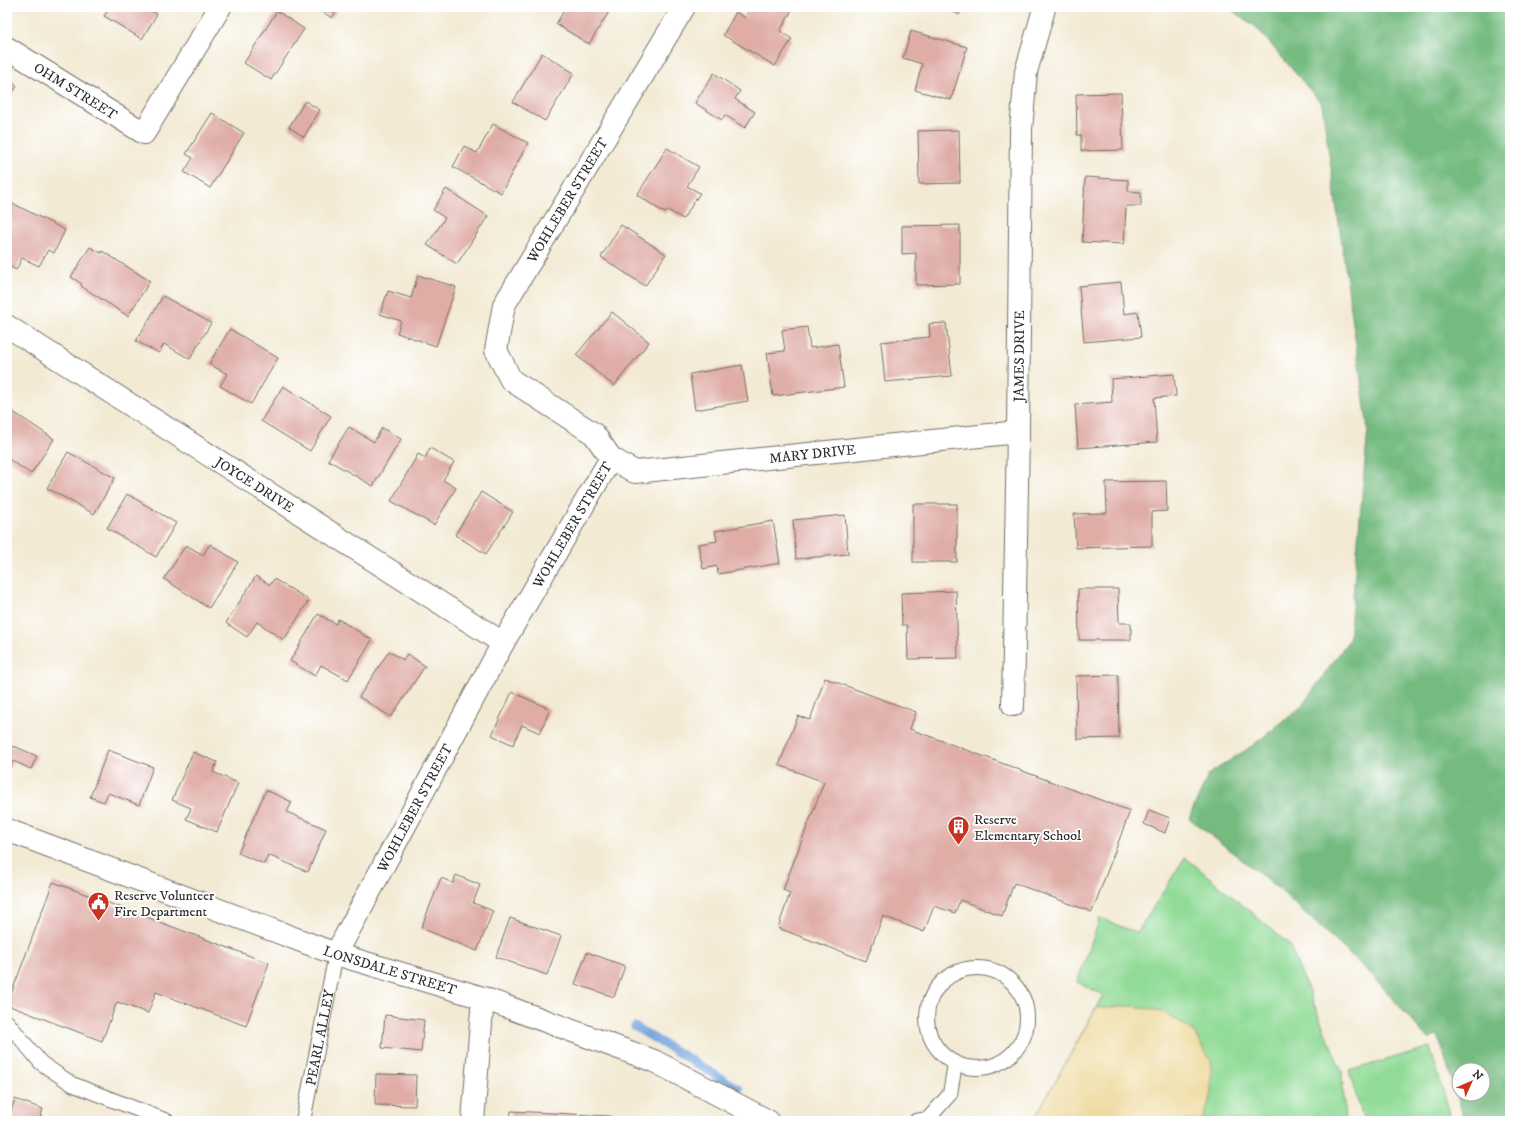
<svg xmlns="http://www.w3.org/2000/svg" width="1517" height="1128" font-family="'IM FELL DW Pica',serif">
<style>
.green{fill:#91db97;stroke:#5e8361}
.forest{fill:#74bb80;stroke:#507356;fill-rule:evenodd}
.sand{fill:#eeda9e;stroke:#8c8264}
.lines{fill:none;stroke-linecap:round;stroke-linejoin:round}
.stream{stroke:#73a4de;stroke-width:9}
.building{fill:#dfaca6}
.lane-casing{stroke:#716e66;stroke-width:16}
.street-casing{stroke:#716e66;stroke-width:24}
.lane{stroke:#fff;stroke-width:14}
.street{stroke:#fff;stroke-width:22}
.labels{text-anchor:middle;stroke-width:3.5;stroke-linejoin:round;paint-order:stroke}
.street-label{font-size:14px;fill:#2b2b2b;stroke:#fff}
.poi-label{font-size:14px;fill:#2b2b2b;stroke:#fff;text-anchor:start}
</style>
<rect width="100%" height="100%" fill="#fff"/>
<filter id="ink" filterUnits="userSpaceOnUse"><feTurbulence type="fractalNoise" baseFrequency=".025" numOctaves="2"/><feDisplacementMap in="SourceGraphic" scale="8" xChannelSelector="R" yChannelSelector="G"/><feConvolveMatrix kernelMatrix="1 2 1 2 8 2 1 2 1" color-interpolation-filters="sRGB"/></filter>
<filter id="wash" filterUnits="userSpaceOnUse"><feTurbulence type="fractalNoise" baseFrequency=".012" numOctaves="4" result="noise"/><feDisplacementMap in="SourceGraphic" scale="16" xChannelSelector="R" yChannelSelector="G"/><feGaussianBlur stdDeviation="0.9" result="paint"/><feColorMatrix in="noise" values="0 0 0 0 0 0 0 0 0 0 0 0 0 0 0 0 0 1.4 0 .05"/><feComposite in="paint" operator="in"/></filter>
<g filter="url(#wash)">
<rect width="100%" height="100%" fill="#f3ead4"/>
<g class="green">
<polygon points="1185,857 1289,944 1342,1072 1345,1121 1039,1121 1036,1116 1103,995 1077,982 1100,918 1137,933"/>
<polygon points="1430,1047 1452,1121 1364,1121 1349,1071"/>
</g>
<path class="forest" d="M1227,7H1510V1121H1465L1438,1036L1428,1039L1371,974L1279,889L1189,818L1209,774L1252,746L1301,707L1349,640L1368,429L1322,104L1256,27ZM1459,1070H1483V1094H1459Z"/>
<polygon class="sand" points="1131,1006 1162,1011 1192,1030 1211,1061 1211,1097 1202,1121 1039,1121 1036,1116 1096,1008"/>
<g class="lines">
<polyline class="stream" points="635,1027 739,1089"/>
</g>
<g id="blocks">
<g class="building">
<polygon points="103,7 145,7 157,14 142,39 104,16 108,10"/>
<polygon points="315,7 339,7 332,18"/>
<polygon points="566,7 612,7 589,44 556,24"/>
<polygon points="751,7 784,7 791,12 780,31 792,39 775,66 723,35 736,12 745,18"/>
<polygon points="946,7 964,7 959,15"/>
<polygon points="277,11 304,29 271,80 244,63"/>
<polygon points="911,31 967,47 951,100 915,90 922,64 903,58"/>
<polygon points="542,53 574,73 545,121 513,102"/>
<polygon points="714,73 740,91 735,99 755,112 745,128 725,115 722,120 695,103"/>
<polygon points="7,79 17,86 7,101"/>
<polygon points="1121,93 1123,150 1081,151 1081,135 1077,135 1076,94"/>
<polygon points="305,101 320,110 304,137 289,127"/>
<polygon points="212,113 244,133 210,188 184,172 193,158 186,154"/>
<polygon points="493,124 528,143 501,193 453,167 464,146 477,153"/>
<polygon points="959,130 960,183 919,184 918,131"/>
<polygon points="667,148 699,167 687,186 700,193 683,219 668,210 665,213 637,195"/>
<polygon points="1085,177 1128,180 1128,191 1141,192 1141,206 1126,206 1124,244 1082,242"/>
<polygon points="446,189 488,216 457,264 427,245 445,218 433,210"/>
<polygon points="14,204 65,230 54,253 48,250 39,266 22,258 16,270 7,265 7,217"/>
<polygon points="621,225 666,254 645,286 601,257"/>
<polygon points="960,225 960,284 916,285 916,253 902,254 902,226"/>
<polygon points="90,247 101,253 102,251 150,281 128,316 81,286 82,284 71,277"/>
<polygon points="418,275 456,287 436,346 397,333 401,321 380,314 388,291 411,298"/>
<polygon points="1121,282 1124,314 1138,312 1141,337 1084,342 1079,286"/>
<polygon points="163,296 211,323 190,359 164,344 159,353 136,341"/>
<polygon points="612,312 649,342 614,386 576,355"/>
<polygon points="946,323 952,376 885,382 881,342 930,337 929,324"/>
<polygon points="807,327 810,348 838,344 844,387 773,396 767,353 785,351 782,330"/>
<polygon points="230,329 278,358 251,404 220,386 227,374 209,364"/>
<polygon points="742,365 748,401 695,410 690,374"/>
<polygon points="1174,374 1176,396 1154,398 1157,442 1078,448 1075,405 1112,402 1111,379"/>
<polygon points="283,386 331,416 310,451 261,421"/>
<polygon points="7,408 54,439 31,474 7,458"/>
<polygon points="349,427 374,442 382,428 401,439 373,486 328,460"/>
<polygon points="430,448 454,462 443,480 456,488 434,525 391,501 418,454 425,458"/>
<polygon points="68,452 115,478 94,514 47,488"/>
<polygon points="1166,481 1167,511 1152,512 1152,546 1076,548 1074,514 1107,513 1106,482"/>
<polygon points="481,492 513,512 486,554 455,535"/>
<polygon points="127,494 176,523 156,557 107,528"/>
<rect x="913" y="504" width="44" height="58"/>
<polygon points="845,515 848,554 796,559 793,520"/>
<polygon points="773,521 780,563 718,574 717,566 703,569 698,544 717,541 715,531"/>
<polygon points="210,544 238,562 209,608 164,579 186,545 203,555"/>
<polygon points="256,576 270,585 274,579 309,600 284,640 257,622 247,637 226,623"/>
<polygon points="1078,589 1118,589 1119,623 1131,623 1131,640 1079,640"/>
<polygon points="956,591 958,658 908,659 907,625 902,625 901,593"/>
<polygon points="318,614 336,624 338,619 372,640 348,680 321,665 315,676 290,661"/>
<polygon points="389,651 403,660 407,654 425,666 391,717 359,697"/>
<polygon points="1118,675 1119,738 1077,739 1076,676"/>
<polygon points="825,678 916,712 910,729 1130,811 1092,912 1014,883 1002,916 960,900 955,913 934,906 924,932 883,916 866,961 778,928 790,893 783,890 824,782 779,765 798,716 810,720"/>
<polygon points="512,692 550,709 540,733 522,725 513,745 492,735"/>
<polygon points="7,746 16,747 37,756 31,769 13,761 7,775"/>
<polygon points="108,750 153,767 139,805 108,793 104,802 90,797"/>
<polygon points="193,752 217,762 213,772 238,783 217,832 186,819 191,808 172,800"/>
<polygon points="266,790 292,802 287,812 326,829 308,872 268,855 264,864 238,853"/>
<polygon points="1149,810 1170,818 1165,833 1144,824"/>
<polygon points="456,875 480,885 473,903 493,911 477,951 421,928 441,878 453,883"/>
<polygon points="53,882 269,963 246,1026 156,992 148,1013 117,1002 102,1041 7,1005"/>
<polygon points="510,918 561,936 547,975 496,957"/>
<polygon points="587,952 625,966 614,997 575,984"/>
<polygon points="385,1015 424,1020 421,1052 382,1048"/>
<polygon points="376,1074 416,1075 415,1106 375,1105"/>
<polygon points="15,1099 43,1109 39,1121 7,1121"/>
<polygon points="511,1111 611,1116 611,1121 510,1121"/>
</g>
</g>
</g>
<g filter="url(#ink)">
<use href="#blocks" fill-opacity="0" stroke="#716e66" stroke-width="1"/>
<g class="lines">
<defs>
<g id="lane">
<circle cx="977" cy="1018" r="50"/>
<polyline points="7,1022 41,1063 72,1084 167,1121"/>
<path id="s1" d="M303,1121L336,954"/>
<polyline points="916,1121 928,1119 950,1094 955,1064"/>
</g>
<g id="street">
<path id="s2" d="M684,7L504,305L496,350L511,380L594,434L611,458L635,472L1018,432"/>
<path id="s3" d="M7,48L144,133L220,7"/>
<path id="s4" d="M7,326L503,643"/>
<path id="s5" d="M1013,705L1018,432L1021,130L1026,72L1044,9"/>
<path id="s6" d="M7,830L336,954L483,998L654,1061L768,1121"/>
<path id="s7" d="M336,954L503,643L611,458"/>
<polyline points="473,1121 483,998"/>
</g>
</defs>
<use href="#lane" class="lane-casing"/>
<use href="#street" class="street-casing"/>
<use href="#lane" class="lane"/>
<use href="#street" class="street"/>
</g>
</g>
<defs>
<symbol id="building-pin" viewBox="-11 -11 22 30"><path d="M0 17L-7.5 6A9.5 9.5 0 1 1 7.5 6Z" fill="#c8321e" stroke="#fff"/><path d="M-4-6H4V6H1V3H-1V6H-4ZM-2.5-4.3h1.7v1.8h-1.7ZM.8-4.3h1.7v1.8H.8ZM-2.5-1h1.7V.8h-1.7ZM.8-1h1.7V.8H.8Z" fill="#fff"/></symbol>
<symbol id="civic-pin" viewBox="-11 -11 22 30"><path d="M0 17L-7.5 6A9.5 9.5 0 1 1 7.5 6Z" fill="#c8321e" stroke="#fff"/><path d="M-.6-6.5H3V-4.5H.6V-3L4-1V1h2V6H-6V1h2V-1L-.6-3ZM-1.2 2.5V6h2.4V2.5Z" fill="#fff"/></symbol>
</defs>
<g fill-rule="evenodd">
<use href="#building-pin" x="946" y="814" width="25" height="34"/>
<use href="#civic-pin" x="86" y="890" width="25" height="34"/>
</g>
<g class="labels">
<g class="street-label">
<text dy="5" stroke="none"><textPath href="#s3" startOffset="81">OHM STREET</textPath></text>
<text transform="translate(567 200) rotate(-59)" y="5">WOHLEBER STREET</text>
<text dy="5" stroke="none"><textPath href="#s5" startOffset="349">JAMES DRIVE</textPath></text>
<text dy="5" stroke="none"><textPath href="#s2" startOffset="762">MARY DRIVE</textPath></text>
<text dy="5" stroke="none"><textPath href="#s4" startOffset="294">JOYCE DRIVE</textPath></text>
<text dy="5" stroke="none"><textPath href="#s7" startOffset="490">WOHLEBER STREET</textPath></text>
<text dy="5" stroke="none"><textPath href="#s7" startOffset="166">WOHLEBER STREET</textPath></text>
<text dy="5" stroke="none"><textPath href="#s6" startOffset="408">LONSDALE STREET</textPath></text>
<text dy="5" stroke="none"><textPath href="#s1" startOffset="85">PEARL ALLEY</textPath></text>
</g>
<g class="poi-label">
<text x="974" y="824">Reserve<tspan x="974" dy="16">Elementary School</tspan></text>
<text x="114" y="900">Reserve Volunteer<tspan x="114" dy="16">Fire Department</tspan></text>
</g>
</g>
<rect width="1517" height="1128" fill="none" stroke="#fff" stroke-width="24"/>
<g transform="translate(1471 1082) rotate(45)"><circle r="19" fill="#ffffff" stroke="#aaaaaa"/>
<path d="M0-3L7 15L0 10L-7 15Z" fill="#c8321e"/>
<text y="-6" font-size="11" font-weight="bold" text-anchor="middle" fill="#2b2b2b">N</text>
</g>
</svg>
